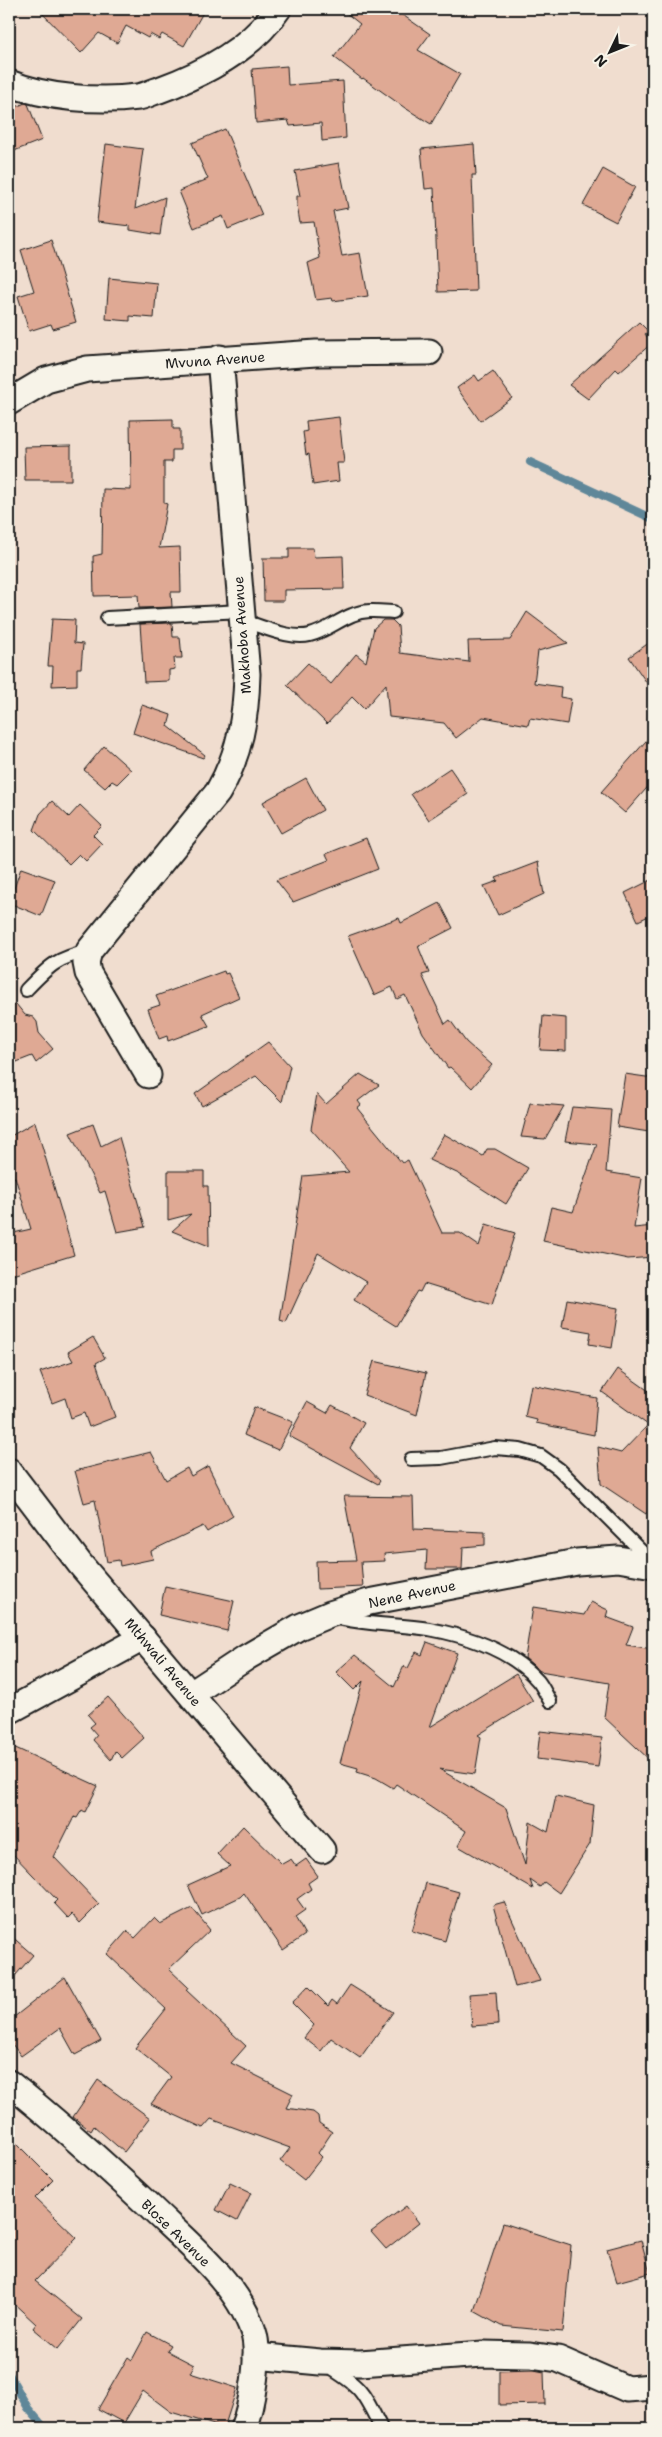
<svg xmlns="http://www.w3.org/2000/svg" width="662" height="2437" font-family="'Shantell Sans',sans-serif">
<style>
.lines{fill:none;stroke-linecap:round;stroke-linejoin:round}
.stream{stroke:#5f8799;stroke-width:8}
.building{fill:#dfa994;stroke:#1c1c1c}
.service-casing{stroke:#1c1c1c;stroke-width:16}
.minor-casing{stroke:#1c1c1c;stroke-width:29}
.service{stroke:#f7f3e8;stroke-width:12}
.minor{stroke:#f7f3e8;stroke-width:25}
.labels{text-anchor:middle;stroke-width:5;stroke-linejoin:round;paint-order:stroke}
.street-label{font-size:14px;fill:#1c1c1c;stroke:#f7f3e8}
</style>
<rect width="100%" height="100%" fill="#f0ddcf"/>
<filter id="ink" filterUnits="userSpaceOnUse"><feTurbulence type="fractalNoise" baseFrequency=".02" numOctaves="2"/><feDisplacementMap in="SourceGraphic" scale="10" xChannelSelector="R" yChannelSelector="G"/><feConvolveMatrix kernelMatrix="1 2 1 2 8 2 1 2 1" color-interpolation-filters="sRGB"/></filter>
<g filter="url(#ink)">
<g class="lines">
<g class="stream">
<polyline points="530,462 653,519"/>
<polyline points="9,2374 28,2408 45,2428"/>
</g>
</g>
<g class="building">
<polygon points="38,9 205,9 184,46 162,34 159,39 150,34 148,38 126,26 117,43 99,33 81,53"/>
<polygon points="341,9 394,9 430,34 418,50 460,74 431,124 405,108 363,78 362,79 334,57 360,24"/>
<polygon points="287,66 288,85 343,81 346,138 322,141 321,123 290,126 288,120 256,123 252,69"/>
<polygon points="25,103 28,104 42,140 9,153 9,110"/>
<polygon points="225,129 262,215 228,229 223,216 194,228 179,191 208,179 192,143"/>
<polygon points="106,144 143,149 135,209 165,197 160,235 130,230 130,226 97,222"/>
<polygon points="474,144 476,175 472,175 476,291 438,292 434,188 425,189 421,149"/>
<polygon points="339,163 348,208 333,211 342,256 360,253 368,296 333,301 332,298 316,300 308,263 320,258 314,222 300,223 297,205 297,196 300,196 295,171"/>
<polygon points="603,169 635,187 616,222 583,205"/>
<polygon points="51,240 76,322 53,329 51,324 29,331 18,296 34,291 21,250"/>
<polygon points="109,278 157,283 154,318 130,316 130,321 106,319"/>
<polygon points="639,322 648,331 645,334 652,343 619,372 616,369 588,399 569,385"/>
<polygon points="493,371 512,398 480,421 457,388 475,375 479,381"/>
<polygon points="339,417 344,463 337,463 339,481 313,485 309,454 306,455 303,432 307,431 306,421"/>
<polygon points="173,419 173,429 180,429 180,450 172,450 172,462 164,462 164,503 167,504 159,548 180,547 181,592 171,592 172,607 139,608 138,595 94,596 93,556 102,554 103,489 131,490 130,420"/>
<polygon points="71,446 71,480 25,480 24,447"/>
<polygon points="289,548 313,548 314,557 343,556 344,589 284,590 284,601 264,601 263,558 289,558"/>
<polygon points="527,612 568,643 538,651 534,683 561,687 560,697 571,699 567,724 530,718 528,725 483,717 456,738 444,723 389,717 386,684 364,709 352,697 327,724 287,685 308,663 331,684 356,654 366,662 374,628 383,620 392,620 398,626 400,653 469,662 468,641 510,640"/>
<polygon points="52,619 75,620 74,643 83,644 81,668 77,668 77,685 52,686 53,666 48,666"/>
<polygon points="172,623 173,637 180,637 182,658 174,658 175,669 169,670 169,681 144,682 140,624"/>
<polygon points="653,640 653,692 629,657"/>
<polygon points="142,705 171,715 168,726 205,755 203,758 133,733"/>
<polygon points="653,733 653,781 625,813 601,792"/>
<polygon points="104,746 131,770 117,784 112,781 105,788 84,770"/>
<polygon points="450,768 468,794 429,820 411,794"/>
<polygon points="306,778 323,810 281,833 263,802"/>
<polygon points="52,801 69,817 80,805 102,826 93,835 102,844 86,861 79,854 69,864 34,830 40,814"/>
<polygon points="366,838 378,869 293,902 276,880 329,860 326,854"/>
<polygon points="538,862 544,894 498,915 484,886 498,881 496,878"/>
<polygon points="21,868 55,880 41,916 9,903"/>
<polygon points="653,879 653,914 638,921 625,893"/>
<polygon points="440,903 453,928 418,946 429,973 422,975 445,1024 450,1020 466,1042 492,1065 472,1088 450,1067 448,1068 423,1033 405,995 397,999 392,987 374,995 348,936 399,918 401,923"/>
<polygon points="224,971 225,974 228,973 239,997 202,1014 209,1026 168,1041 167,1036 159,1039 148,1009 160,1005 156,996"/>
<polygon points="16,1004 25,1015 33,1017 37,1022 39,1033 53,1049 36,1063 32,1056 9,1065 9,1008"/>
<polygon points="543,1016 566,1018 566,1051 540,1050"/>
<polygon points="268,1042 290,1066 282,1102 256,1076 202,1106 195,1094"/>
<polygon points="360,1074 379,1085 358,1101 361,1105 357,1108 402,1163 408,1160 442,1233 460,1233 479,1246 486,1224 515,1233 492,1305 424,1284 420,1292 417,1291 396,1326 354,1300 366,1282 318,1253 286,1323 280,1321 303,1176 349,1172 311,1129 317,1094 326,1104"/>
<polygon points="625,1074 653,1078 653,1104 649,1132 617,1127"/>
<polygon points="530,1103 564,1106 545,1139 521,1137"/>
<polygon points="572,1107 611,1110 606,1172 642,1178 634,1228 653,1226 653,1257 628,1259 543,1241 551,1207 573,1212 597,1144 565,1141"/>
<polygon points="35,1122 74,1255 9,1275 9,1234 31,1229 15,1177 9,1180 9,1137"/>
<polygon points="93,1124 101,1146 119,1137 145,1227 117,1232 105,1191 100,1193 70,1133"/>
<polygon points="444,1134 483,1156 487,1149 495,1149 528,1168 506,1204 459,1174 429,1160"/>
<polygon points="168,1171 204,1171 204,1186 208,1186 209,1246 172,1231 191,1214 168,1220"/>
<polygon points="567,1299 618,1308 612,1348 589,1344 591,1332 562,1327"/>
<polygon points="93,1337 105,1358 96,1363 115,1417 89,1427 84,1413 71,1418 65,1398 52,1403 40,1372 73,1361 68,1352"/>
<polygon points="374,1361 426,1373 417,1415 364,1395"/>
<polygon points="618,1369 653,1394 653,1503 646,1514 601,1484 598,1447 621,1453 648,1425 602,1392"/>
<polygon points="531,1385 597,1398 594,1435 536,1423 537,1420 525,1417"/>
<polygon points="307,1402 327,1413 332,1405 364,1423 350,1448 380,1481 378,1484 289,1436"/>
<polygon points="254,1407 293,1422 278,1450 244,1435"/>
<polygon points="151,1452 166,1480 187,1468 191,1476 208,1466 233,1516 207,1532 203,1526 151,1551 153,1559 120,1566 119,1560 107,1562 95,1500 84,1503 75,1471"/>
<polygon points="344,1496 413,1497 414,1529 485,1532 485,1545 463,1547 462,1569 426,1569 427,1550 384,1554 385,1561 361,1562 363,1587 317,1589 316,1561 356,1560"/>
<polygon points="165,1586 234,1601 227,1631 159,1615"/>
<polygon points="591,1602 608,1610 606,1617 633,1627 626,1645 653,1649 653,1763 604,1717 609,1683 540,1671 525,1658 533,1607 584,1615"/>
<polygon points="427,1642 457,1653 430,1727 516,1674 533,1701 478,1735 481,1737 475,1774 439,1769 506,1808 525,1865 530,1822 548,1832 556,1796 594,1805 590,1844 559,1893 544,1882 540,1887 530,1880 533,1889 458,1846 466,1831 396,1784 393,1788 376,1778 357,1772 358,1768 340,1763 363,1681 354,1690 336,1672 355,1655 394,1687 404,1666 408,1668 416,1652 422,1655"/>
<polygon points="108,1697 144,1738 122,1758 115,1751 111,1760 93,1740 97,1735 90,1727 95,1723 88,1715"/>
<polygon points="540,1731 602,1738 598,1767 537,1759"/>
<polygon points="9,1745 98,1786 85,1812 82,1810 77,1818 74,1817 54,1857 99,1904 80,1923 72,1914 68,1918 54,1903 57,1900 9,1850"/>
<polygon points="243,1826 282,1864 291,1859 296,1866 306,1859 318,1876 308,1883 311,1889 297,1899 305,1910 295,1917 305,1935 283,1950 244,1893 240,1897 202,1915 188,1885 230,1866 217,1854"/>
<polygon points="426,1883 459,1892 445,1941 412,1931"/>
<polygon points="504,1902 540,1981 515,1987 493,1905"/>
<polygon points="192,1908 210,1930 169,1969 188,1987 186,1990 246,2046 231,2063 293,2094 286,2108 313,2112 318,2116 319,2123 332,2132 318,2153 322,2157 304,2180 280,2161 290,2148 211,2119 203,2128 151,2104 171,2077 135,2048 166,2009 107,1954 127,1931 135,1938 154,1918 160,1924"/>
<polygon points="9,1934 33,1955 9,1983"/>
<polygon points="65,1977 101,2041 75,2055 60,2028 21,2056 9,2040 9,2021"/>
<polygon points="350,1985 393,2012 360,2058 331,2038 321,2051 304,2038 314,2025 292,2003 308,1986 328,2006 332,2000 337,2004"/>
<polygon points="496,1992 498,2024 472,2026 469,1994"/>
<polygon points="98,2080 150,2118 124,2152 94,2126 91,2131 73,2117"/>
<polygon points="9,2136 53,2180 35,2198 77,2238 35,2281 82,2319 58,2349 33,2328 36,2324 9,2299"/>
<polygon points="230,2183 251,2193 237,2221 216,2210"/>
<polygon points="406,2206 419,2223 386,2249 371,2232"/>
<polygon points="503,2223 571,2245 563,2332 501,2326 474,2311"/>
<polygon points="641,2240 650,2273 617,2282 607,2249"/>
<polygon points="147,2332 171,2345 167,2351 194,2365 190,2373 237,2388 224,2428 171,2412 143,2391 124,2423 98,2409 128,2357 132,2360"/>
<polygon points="534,2370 544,2372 545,2404 499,2405 499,2371"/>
</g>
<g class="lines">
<defs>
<g id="service">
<polyline points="107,618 242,611"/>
<path d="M243,621C262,626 290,640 310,635C326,631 337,621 352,615C365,609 379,611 393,612"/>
<path d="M26,990C49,966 56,958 89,951"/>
<polyline points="411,1459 441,1458 495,1448 520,1450 541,1456 559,1469 651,1561"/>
<path d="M334,1617C365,1625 397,1624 429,1629C467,1636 512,1651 538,1681C543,1687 546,1695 550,1701"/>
<path d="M327,2366C362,2387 363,2392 381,2428"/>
</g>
<g id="minor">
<path d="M9,83C46,98 98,102 138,97C145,96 152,92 159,90C203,74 252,48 278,9"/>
<polyline points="9,402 46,380 87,369 316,353 429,352"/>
<path d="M148,1075L88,973L86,963L89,951L218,792C240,754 246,717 247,674L220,358"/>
<polyline points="9,1471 80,1564 322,1850"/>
<polyline points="191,1694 247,1657 299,1627 330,1614 369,1602 577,1562 618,1559 653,1565"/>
<polyline points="9,1711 143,1638"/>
<path d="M9,2083C58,2122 103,2163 149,2206C185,2241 237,2282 253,2331C261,2353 252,2406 243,2428"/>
<polyline points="256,2356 320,2362 360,2363 483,2354 530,2355 558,2359 627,2389 653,2387"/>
</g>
</defs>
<use href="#service" class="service-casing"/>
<use href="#minor" class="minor-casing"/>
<use href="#service" class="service"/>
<use href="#minor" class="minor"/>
</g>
</g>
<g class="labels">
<g class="street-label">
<text transform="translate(215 360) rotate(-4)" y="5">Mvuna Avenue</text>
<text transform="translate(242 635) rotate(-94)" y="5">Makhoba Avenue</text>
<text transform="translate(412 1594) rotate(-12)" y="5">Nene Avenue</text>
<text transform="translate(163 1662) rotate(50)" y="5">Mthwali Avenue</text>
<text transform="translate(176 2233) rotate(44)" y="5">Blose Avenue</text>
</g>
</g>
<rect width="662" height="2437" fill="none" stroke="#f7f3e8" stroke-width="30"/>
<rect x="15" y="15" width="632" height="2407" fill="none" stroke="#1c1c1c" stroke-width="2" filter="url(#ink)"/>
<g transform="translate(610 52) rotate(227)" stroke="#f7f3e8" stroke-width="4" paint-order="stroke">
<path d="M0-4L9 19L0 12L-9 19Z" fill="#1c1c1c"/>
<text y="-8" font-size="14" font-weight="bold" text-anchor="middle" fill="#1c1c1c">N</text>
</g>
</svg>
